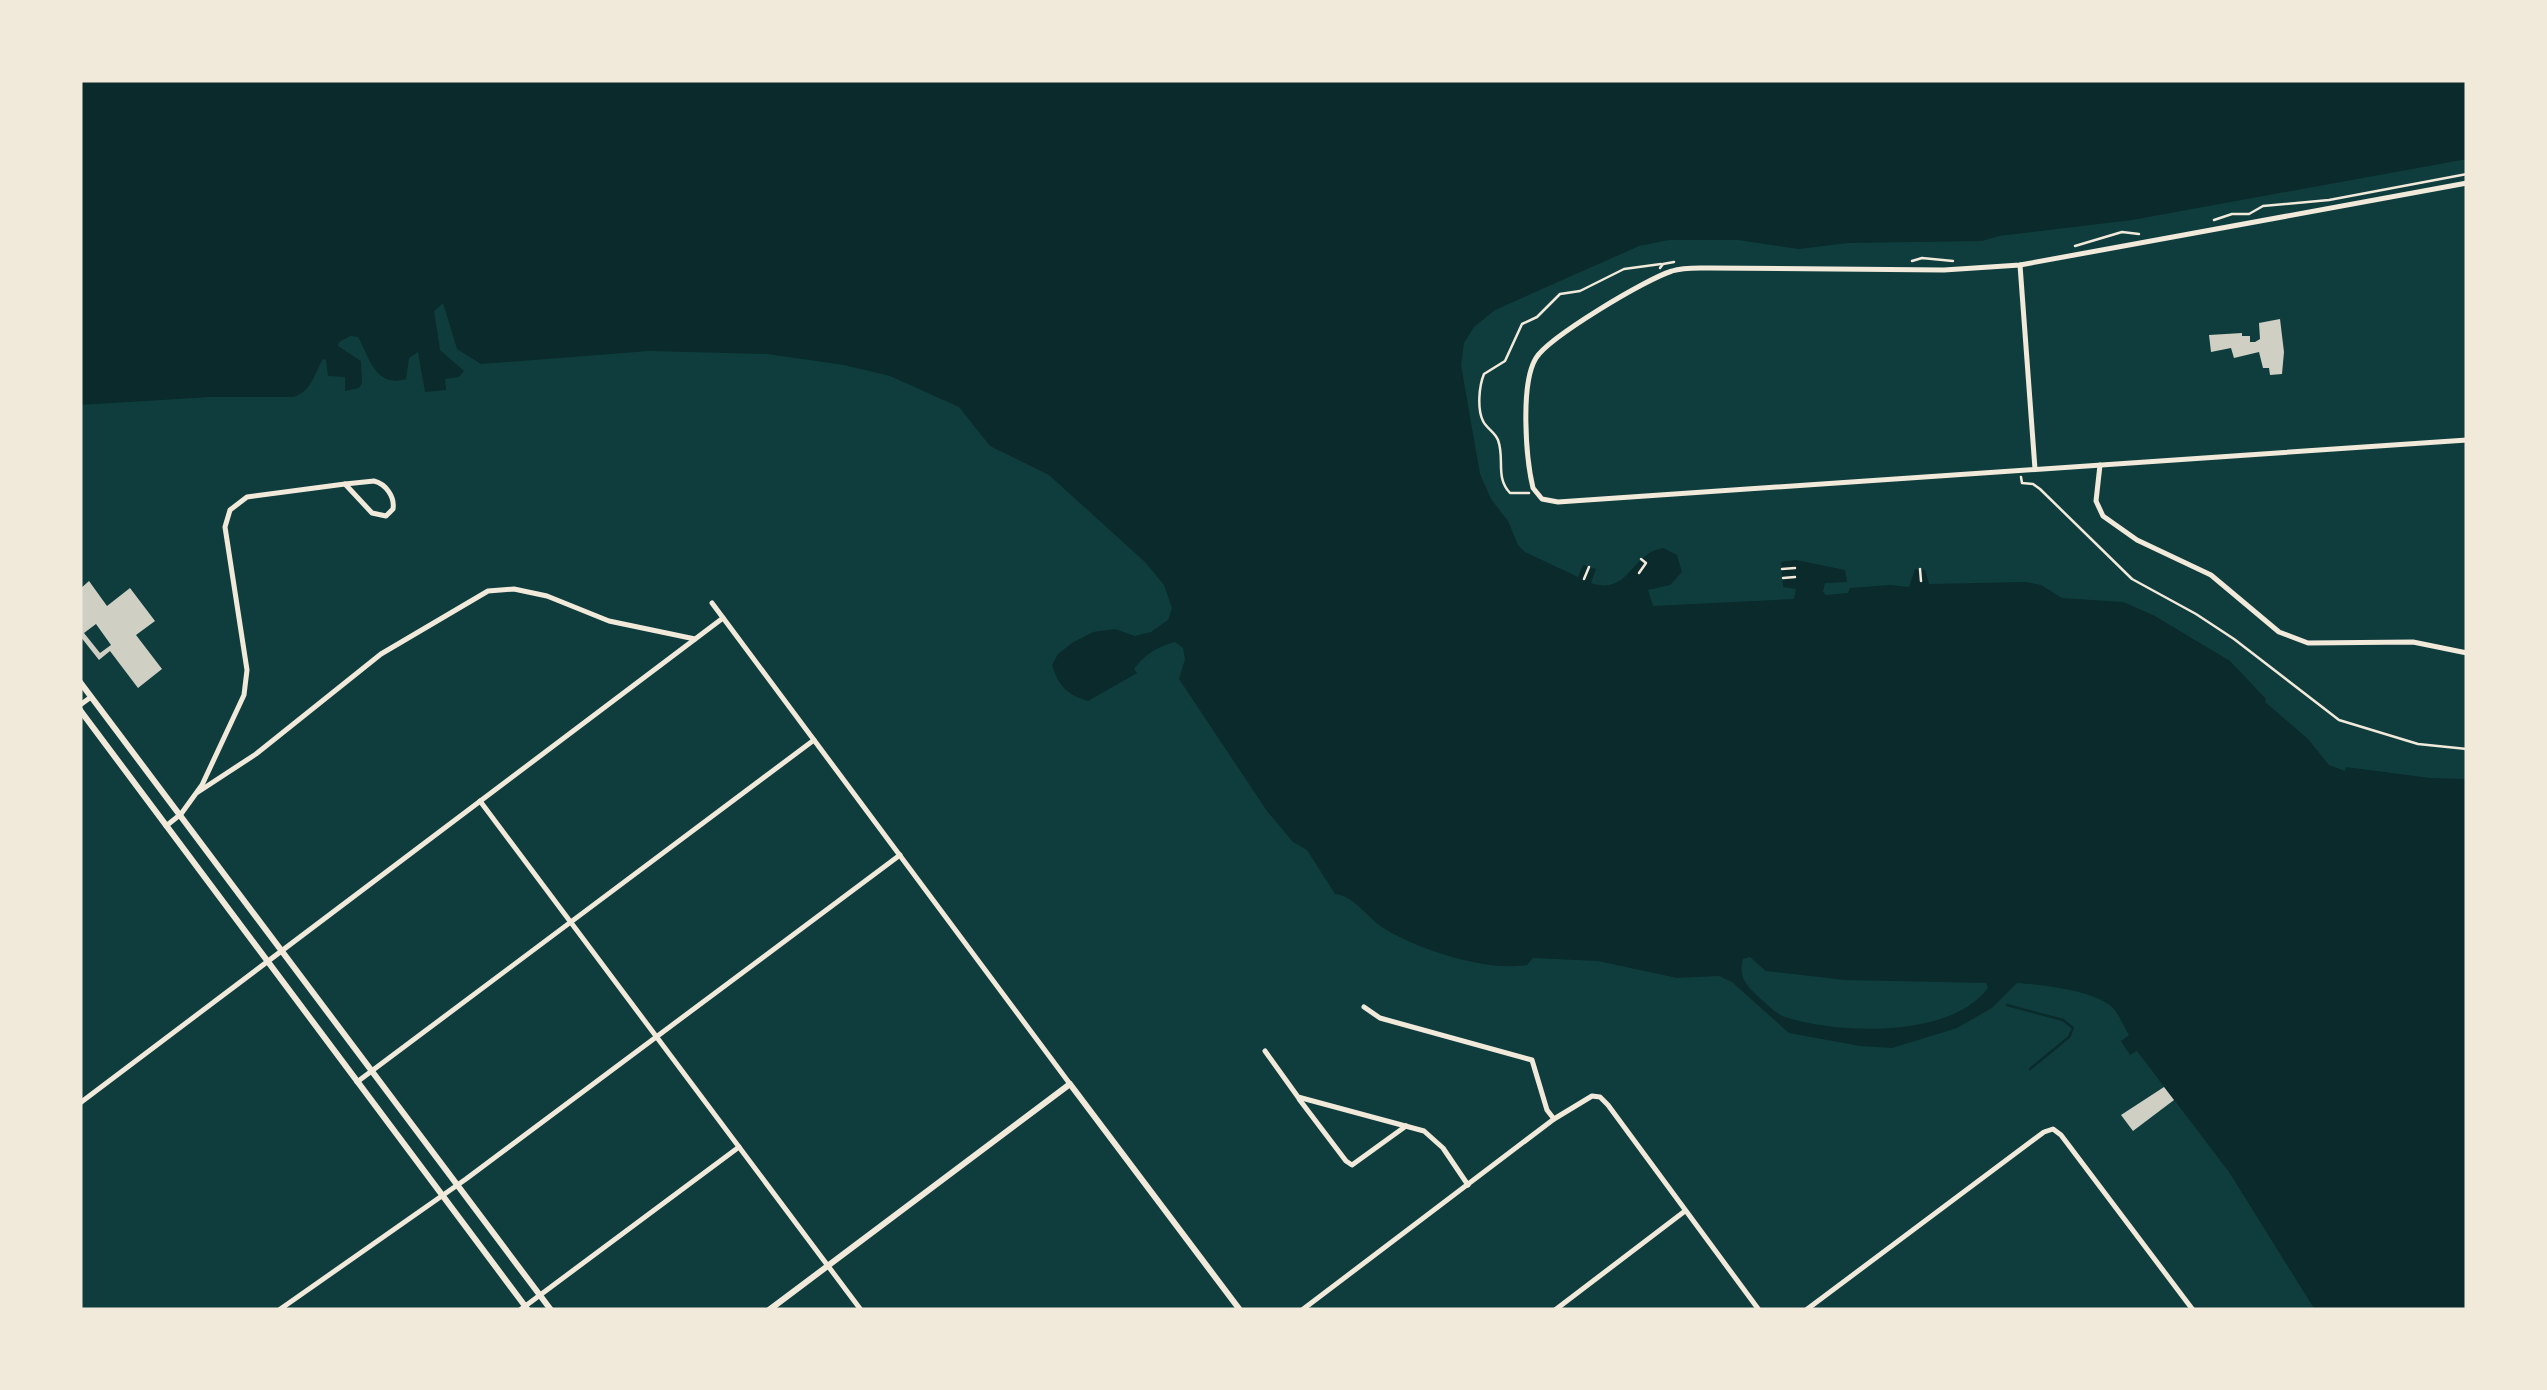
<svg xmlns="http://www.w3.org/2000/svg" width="2547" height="1390" font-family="'Asap Condensed',sans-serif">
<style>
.water{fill:#0a2a2b;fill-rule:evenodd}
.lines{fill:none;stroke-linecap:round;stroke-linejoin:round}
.stream{stroke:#0a2a2b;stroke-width:2.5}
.building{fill:#cfcfc3;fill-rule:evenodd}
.path{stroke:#f1e9da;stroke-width:2.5}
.minor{stroke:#f1e9da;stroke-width:5}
.tertiary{stroke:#f1e9da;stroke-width:6}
</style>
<rect width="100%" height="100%" fill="#0f3d3e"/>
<path class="water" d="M80,80H2467V159L2132,220L1999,236L1982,241L1848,243L1799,249L1738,240H1669L1639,246L1495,310L1474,327L1464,343L1461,365L1480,474L1491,499L1508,521L1518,545L1525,552L1578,577L1583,565L1596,569L1591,583C1629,596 1631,553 1663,548L1677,555L1682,572L1670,585L1648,590L1653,606L1794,599L1796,589L1783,587L1781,562L1796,560L1845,570L1847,582L1825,583L1823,592L1826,595L1848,593L1850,588L1890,585L1909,587L1915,569L1925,570L1929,584L2026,582L2041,585L2062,598L2123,602L2153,615L2230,661L2266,699L2265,702L2308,739L2329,765L2345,771L2346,767L2430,778L2467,779V1310H2315L2229,1172L2137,1051L2130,1055L2121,1041L2129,1035C2124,1027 2119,1014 2112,1007C2092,990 2042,985 2017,983L1992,1008L1957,1028L1892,1048L1860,1046L1789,1033L1732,982L1719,976L1677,978L1598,961L1533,958L1527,965C1487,972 1419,950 1385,929C1368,919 1354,895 1335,894L1307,850L1293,842L1267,811L1179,679L1185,659L1183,648L1175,642C1157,647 1145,654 1134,669L1137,673L1088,701C1068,695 1058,686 1052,665L1058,654L1072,643L1093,632L1115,629L1135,636L1151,632L1168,620L1172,608L1164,585L1145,562L1049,475L990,446L959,407L890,376L844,365L767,354L649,351L481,364L457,349L443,303L434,311L440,350L464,371L459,377L445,379L446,390L425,392L418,352L409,358L406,379C375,388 370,358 358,337L350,336L339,342L338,346L361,361L362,383L359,388L345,391V377L328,376L326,360L323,359C313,375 313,390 294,397H210L80,405ZM1750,957L1766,971L1845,980L1986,983L1988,988C1950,1039 1838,1034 1785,1017C1776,1014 1768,1005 1760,998C1747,987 1738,977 1743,959Z"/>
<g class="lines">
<polyline class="stream" points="2007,1005 2063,1020 2073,1028 2069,1037 2030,1069"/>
</g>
<g class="building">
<polygon points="2280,319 2284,352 2282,374 2270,375 2269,368 2263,368 2259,352 2234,358 2231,348 2211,352 2209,335 2242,333 2242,336 2250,336 2250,342 2255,342 2260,339 2259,323"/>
<path d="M89,581L107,606L130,588L155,621L136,635L162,669L138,688L110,651L99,660L80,636V589ZM96,624L111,645L100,653L84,633Z"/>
<polygon points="2164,1087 2174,1100 2133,1131 2121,1115"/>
</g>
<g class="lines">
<g class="path">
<polyline points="2214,220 2232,214 2249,214 2263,206 2329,200 2467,174"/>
<polyline points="2075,246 2122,232 2139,234"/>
<polyline points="1912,261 1922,258 1953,261"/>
<polyline points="1660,268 1663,264 1674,262"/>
<polyline points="2021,477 2022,483 2033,484 2040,489 2132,579 2196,614 2234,639 2339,720 2418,744 2467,749"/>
<path d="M1529,493H1510C1495,477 1505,459 1498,440C1495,432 1487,429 1483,421C1477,409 1479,386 1484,374L1505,361L1522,324L1537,317L1560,294L1580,291L1624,269L1661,264"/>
<polyline points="1782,569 1795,568"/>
<polyline points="1920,569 1921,581"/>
<polyline points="1639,573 1646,563 1641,559"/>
<polyline points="1783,578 1795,577"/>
<polyline points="1584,579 1589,567"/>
</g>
<g class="minor">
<path d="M2467,183L2020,265L1944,270L1710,268C1697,268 1684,267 1672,271C1646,279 1549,337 1536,358C1520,384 1526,459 1533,488L1542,499L1558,502L2467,440"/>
<polyline points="2020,265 2035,469"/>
<polyline points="2100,465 2096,501 2103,516 2137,540 2211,575 2279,632 2308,643 2413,642 2467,653"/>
<path d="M374,481C386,484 395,497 393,509L386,516L372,513L345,484Z"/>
<polyline points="712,603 1070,1084"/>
<polyline points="80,705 91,697"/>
<polyline points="198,792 256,754 381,654 488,591 514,589 547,596 609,621 695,639"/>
<polyline points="480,801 861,1310"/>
<polyline points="166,826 181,814 202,785 244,695 247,670 225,527 230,510 247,497 345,484"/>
<polyline points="1364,1007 1380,1018 1532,1060 1547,1110 1554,1119"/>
<polyline points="1265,1051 1298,1097 1424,1131 1443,1148 1468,1185"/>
<polyline points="357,1082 814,740"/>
<polyline points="1299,1099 1346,1161 1352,1165 1406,1126"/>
<polyline points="80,1103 723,618"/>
<polyline points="279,1310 466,1179 900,855"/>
<polyline points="520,1310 739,1147"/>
<polyline points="1302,1310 1554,1119 1592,1096 1600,1097 1608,1105 1759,1310"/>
<polyline points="1555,1310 1685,1211"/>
<polyline points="1806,1310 2044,1132 2053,1129 2061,1135 2193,1310"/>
</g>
<g class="tertiary">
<polyline points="80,682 551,1310"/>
<polyline points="80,710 528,1310"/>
<polyline points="769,1310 1070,1084 1240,1310"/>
</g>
</g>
<rect width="2547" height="1390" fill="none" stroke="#f1e9da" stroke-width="165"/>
</svg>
